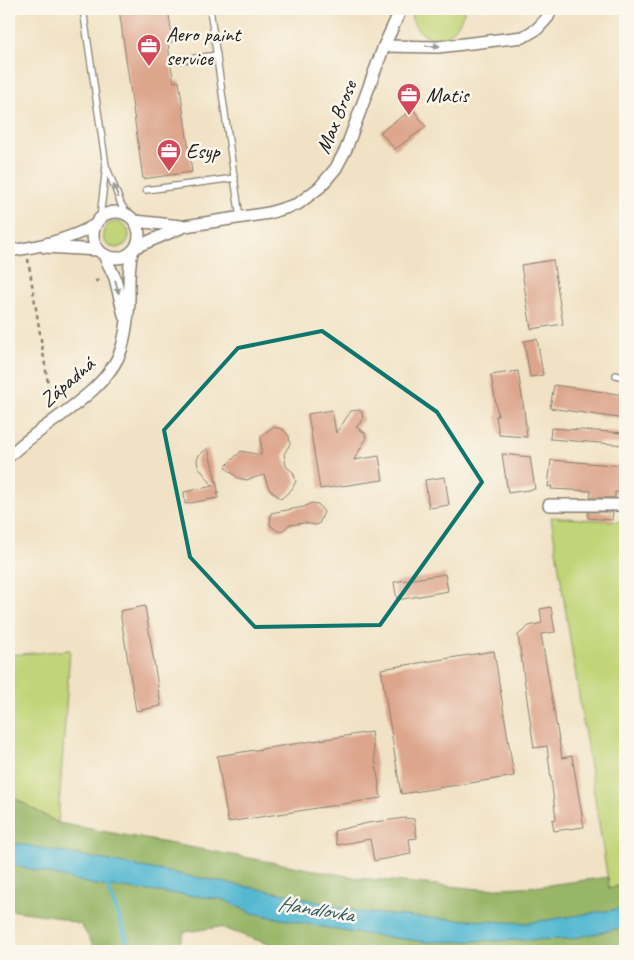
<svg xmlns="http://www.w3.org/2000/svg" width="634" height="960" font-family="Caveat,sans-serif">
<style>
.green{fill:#c1d477;stroke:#6e784a}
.forest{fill:#98b668;stroke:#5a6942}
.water{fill:#53b8d1;stroke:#386a76}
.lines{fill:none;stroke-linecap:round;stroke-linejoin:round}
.stream{stroke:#53b8d1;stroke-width:4.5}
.building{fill:#dda58c}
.lane-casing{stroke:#867f70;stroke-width:8}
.street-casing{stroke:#867f70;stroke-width:14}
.path{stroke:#867f70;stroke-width:2.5;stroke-dasharray:4 4;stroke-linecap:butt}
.lane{stroke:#fff;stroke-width:5.5}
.street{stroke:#fff;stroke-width:11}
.oneway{fill:#999}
.marked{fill:none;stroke:#0f766e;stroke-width:4;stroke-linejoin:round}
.labels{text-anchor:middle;stroke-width:5;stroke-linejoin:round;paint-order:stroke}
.poi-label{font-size:21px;fill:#1c1c1c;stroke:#fbf7ec;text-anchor:start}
.street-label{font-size:21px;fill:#1c1c1c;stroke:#fbf7ec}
.water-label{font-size:22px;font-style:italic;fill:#325a64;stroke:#fbf7ec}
</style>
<rect width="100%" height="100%" fill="#fbf7ec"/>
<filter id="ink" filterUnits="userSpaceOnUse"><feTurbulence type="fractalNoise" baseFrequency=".02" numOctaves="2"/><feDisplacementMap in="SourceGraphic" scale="10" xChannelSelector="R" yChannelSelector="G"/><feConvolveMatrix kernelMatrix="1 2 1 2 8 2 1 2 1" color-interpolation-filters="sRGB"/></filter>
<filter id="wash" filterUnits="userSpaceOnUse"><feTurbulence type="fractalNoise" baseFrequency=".0096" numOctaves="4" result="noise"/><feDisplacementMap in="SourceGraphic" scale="20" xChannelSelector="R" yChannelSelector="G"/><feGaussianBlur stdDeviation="1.12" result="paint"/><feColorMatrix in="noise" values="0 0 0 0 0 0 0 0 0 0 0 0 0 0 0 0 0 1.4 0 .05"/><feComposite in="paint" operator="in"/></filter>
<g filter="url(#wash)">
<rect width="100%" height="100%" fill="#f1e2c5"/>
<g class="green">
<path d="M412,9H465C462,17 458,27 451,33C435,47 407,30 412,9Z"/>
<circle cx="116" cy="235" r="13"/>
<polygon points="551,517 625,522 625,885 609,888"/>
<polygon points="70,650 58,823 9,795 9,655"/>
</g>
<polygon class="forest" points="9,795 58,823 358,878 481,889 541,886 608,877 609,888 625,885 625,951 288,951 220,927 184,932 177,951 97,951 81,925 53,916 9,910"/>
<polygon class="water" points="9,842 286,894 360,912 428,918 527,923 625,908 625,927 571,939 427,942 348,932 252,913 222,899 95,885 9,864"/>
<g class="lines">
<polyline class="stream" points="106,882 131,951"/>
</g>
<g id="blocks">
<g class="building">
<polygon points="119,9 168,9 173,42 168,42 170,61 174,82 179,81 192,172 143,179"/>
<polygon points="413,109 426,127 395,149 380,132"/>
<polygon points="553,260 563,324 531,329 521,265"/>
<polygon points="537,339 543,375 530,377 524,341"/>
<polygon points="518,371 524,409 527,437 499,435 496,416 498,416 491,375"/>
<polygon points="554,385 625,395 625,419 550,408"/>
<polygon points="332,410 336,433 351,411 359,410 362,412 363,420 356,427 365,433 366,439 354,460 379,456 383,480 320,489 308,414"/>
<polygon points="273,427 283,429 289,436 290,444 284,454 286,466 293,472 296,481 292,489 281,499 269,489 264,475 246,480 238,478 225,467 241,451 261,455 261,436"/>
<polygon points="551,428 625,433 625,445 550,439"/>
<polygon points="208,448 219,494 217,491 218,498 185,504 184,492 213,486 198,466 197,460 199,455"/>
<polygon points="502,454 530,457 535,489 508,493"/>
<polygon points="551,460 625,466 625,493 615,492 615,498 590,498 591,491 551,489 552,486 548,487"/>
<polygon points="445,477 449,505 429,508 425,480"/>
<polygon points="311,503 318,504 324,512 319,524 315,525 305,523 289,525 282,531 278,531 270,525 271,513 304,507"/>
<polygon points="588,512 613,512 612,520 588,518"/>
<polygon points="445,574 448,591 397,600 394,582"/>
<polygon points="145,606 161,706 136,711 120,611"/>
<polygon points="551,607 555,632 541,634 562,758 572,756 584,827 554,831 552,820 556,819 547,746 534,748 518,635 529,626 542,623 540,609"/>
<polygon points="494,651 514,776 401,794 381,669"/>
<polygon points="371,732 381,798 228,822 217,756"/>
<polygon points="405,818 414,819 417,838 409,839 411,854 374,861 370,839 337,845 334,831 368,823"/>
</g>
</g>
</g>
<g filter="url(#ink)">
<use href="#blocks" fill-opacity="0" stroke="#867f70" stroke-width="1"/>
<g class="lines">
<defs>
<g id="lane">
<polyline points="83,9 106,166 100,218"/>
<polyline points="210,9 240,218"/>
<polyline points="175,61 217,55"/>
<polyline points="107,168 121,204 128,215"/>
<polyline points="146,190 235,178"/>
<polyline points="616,375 625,378"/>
</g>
<g id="street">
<polyline points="384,46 438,47 523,37 537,29 548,17 551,9"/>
<circle cx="116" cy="235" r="23"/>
<polyline points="135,221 181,226"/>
<polyline points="138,246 185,226 269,213 298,204 320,187 336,168 346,149 384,46 401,9"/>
<polyline points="45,247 98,250"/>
<path d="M9,251C38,247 69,240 95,225"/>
<polyline points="104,255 115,278 124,315"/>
<path d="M9,456C42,423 113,391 123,343C126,329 129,312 129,298C129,282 128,268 132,252"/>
<polyline points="549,505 625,505"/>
</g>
</defs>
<use href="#lane" class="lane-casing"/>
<use href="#street" class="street-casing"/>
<g class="path">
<polyline points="28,259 52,408"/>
<polyline points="95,281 102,280"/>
</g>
<use href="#lane" class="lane"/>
<use href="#street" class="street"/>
</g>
<defs><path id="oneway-solid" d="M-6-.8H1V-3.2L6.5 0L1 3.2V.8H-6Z" transform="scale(1.25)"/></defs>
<g class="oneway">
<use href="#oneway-solid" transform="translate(433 46)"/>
<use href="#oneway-solid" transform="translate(116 191) rotate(-111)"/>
<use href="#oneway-solid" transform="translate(117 287) rotate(75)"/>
</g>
</g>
<path class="marked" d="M322,331L437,412L482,482L380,625L255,627L190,557L164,430L238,348Z"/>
<defs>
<symbol id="office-pin" viewBox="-11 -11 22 30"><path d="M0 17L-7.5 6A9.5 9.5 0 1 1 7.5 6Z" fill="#d1495b" stroke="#fbf7ec"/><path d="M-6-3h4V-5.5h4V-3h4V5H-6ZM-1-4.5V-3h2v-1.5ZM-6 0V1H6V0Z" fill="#fff"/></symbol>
</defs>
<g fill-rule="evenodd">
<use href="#office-pin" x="135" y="32" width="28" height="38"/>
<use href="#office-pin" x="395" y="81" width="28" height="38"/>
<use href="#office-pin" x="155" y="137" width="28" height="38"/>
</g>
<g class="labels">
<g class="poi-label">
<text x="166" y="41">Aero paint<tspan x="166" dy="24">service</tspan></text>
<text x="426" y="102">Matis</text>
<text x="186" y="158">Esyp</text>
</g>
<g class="street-label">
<text transform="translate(336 117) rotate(-68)" y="7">Max Brose</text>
<text transform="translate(67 382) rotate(-41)" y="7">Západná</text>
</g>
<g class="water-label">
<text transform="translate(316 908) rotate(9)" y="8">Handlovka</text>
</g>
</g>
<rect width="634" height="960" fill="none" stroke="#fbf7ec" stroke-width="30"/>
</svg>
